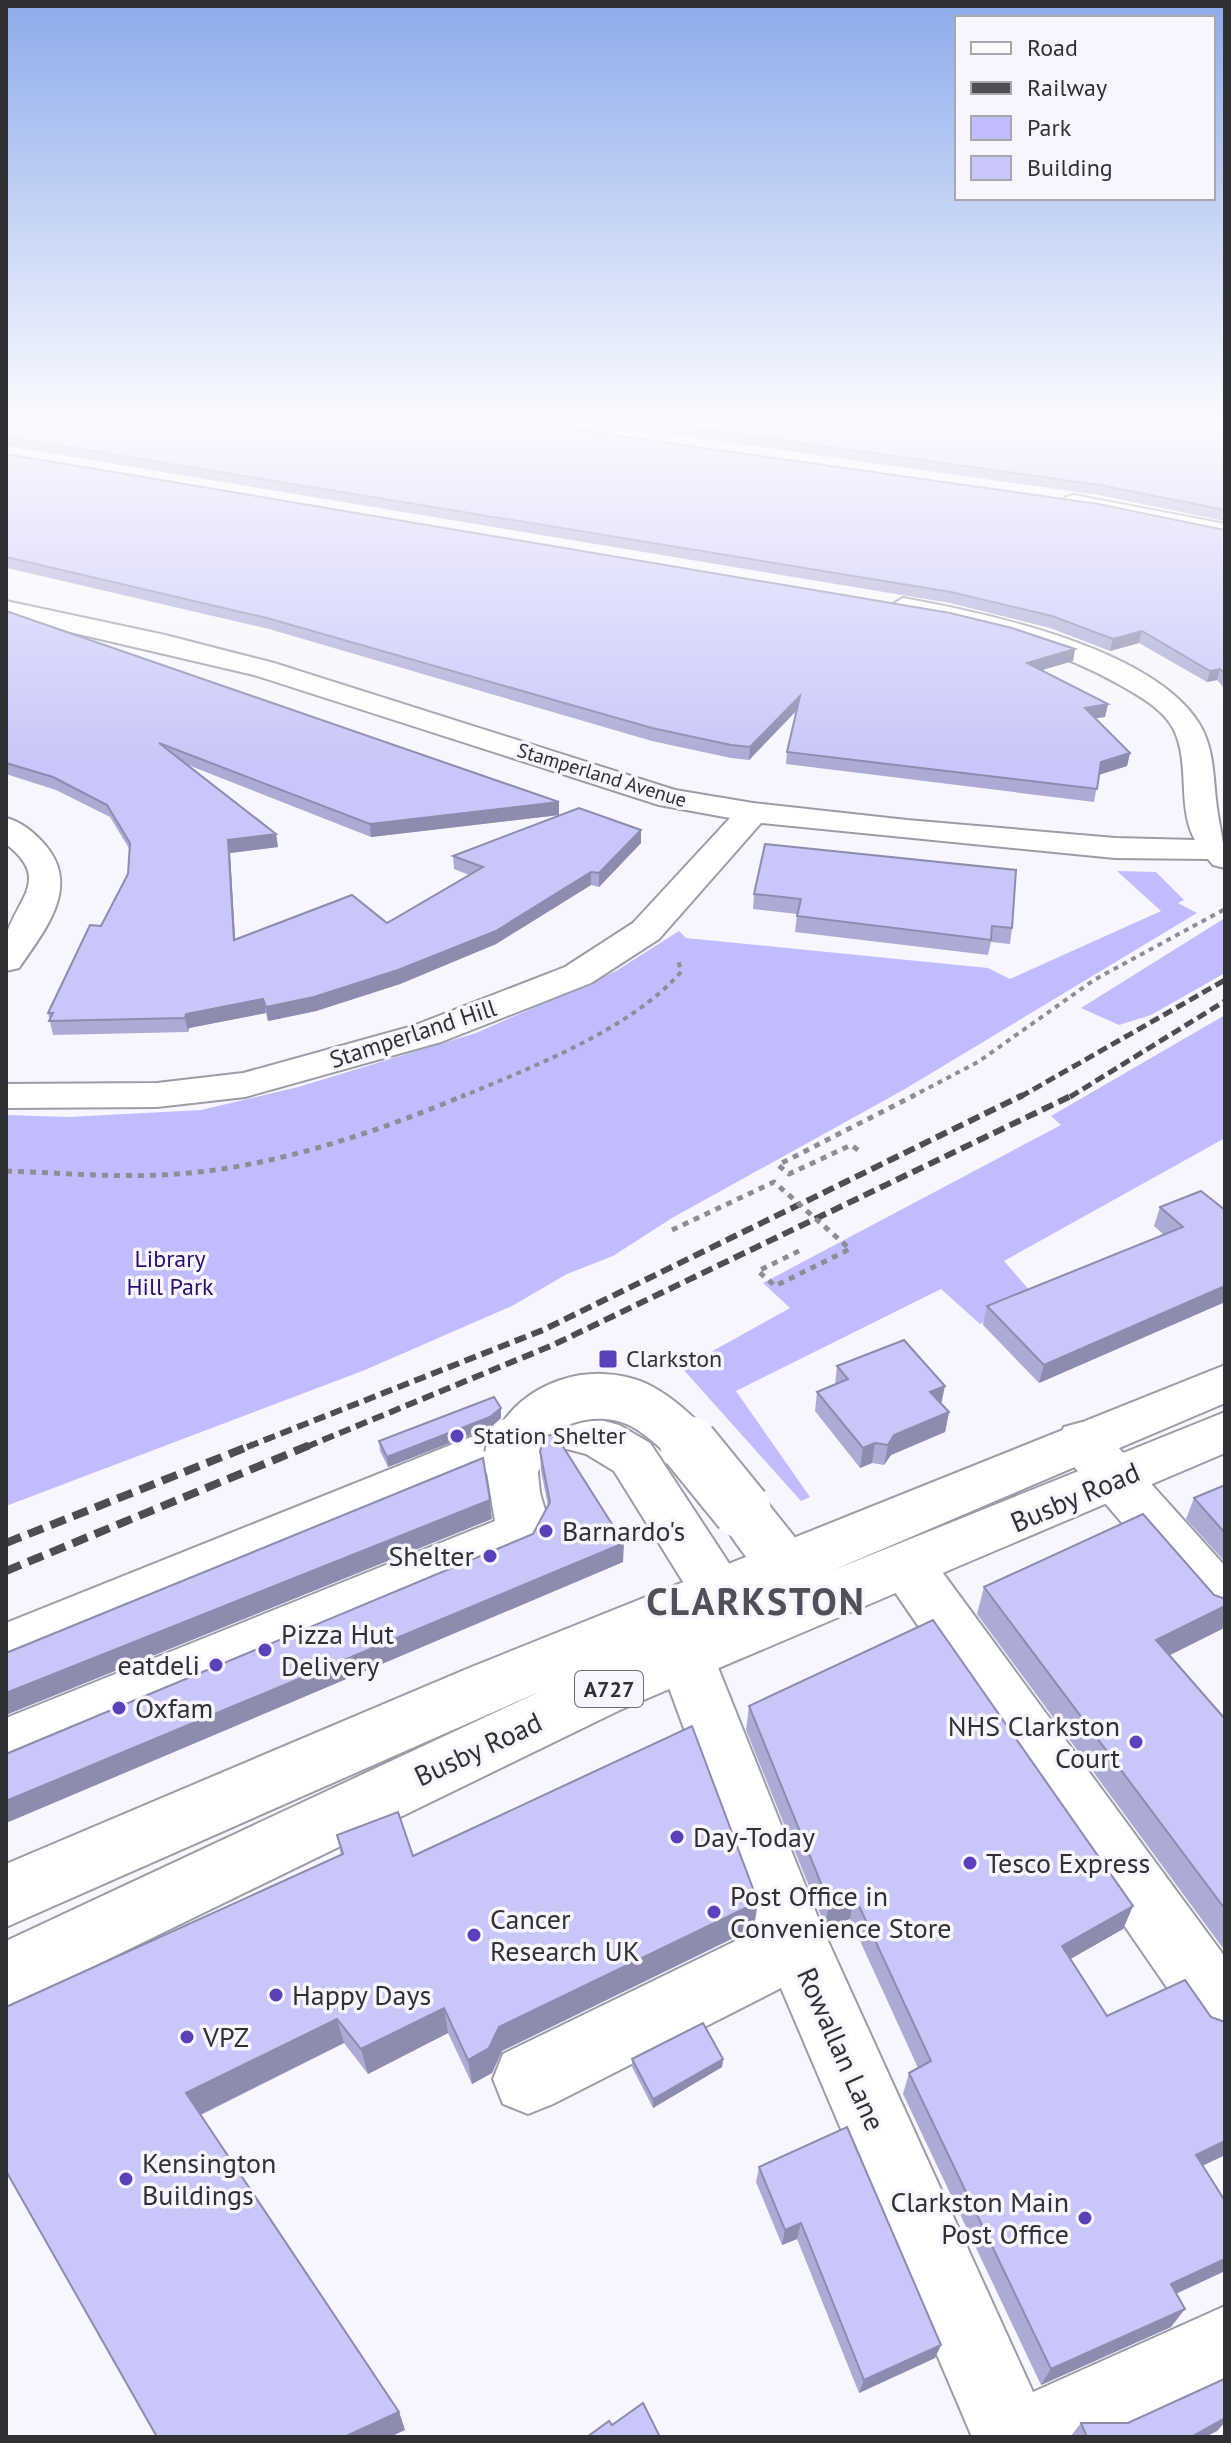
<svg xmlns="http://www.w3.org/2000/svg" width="1231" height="2443" font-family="'PT Sans',sans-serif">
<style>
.green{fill:#c1bcff}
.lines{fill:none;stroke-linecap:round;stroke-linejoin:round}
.minor-casing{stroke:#9c9ca7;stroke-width:4}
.major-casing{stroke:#9c9ca7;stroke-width:4}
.path-far1{stroke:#8e8d93;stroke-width:4;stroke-dasharray:5 5;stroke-linecap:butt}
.path{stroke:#8e8d93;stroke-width:5;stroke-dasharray:6 6;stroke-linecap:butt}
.minor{fill:#fff;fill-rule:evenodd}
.major{fill:#fff;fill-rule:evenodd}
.rail-far2{stroke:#4d4d52;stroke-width:5;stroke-dasharray:10 5;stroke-linecap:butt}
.rail-far1{stroke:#4d4d52;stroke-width:6;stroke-dasharray:12 6;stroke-linecap:butt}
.rail{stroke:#4d4d52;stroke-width:8;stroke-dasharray:16 8;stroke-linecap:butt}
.minor-bridge-far1-casing{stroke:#9c9ca7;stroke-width:49;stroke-linecap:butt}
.minor-bridge-casing{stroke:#9c9ca7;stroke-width:61;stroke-linecap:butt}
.path-bridge{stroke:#8e8d93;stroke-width:5;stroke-dasharray:6 6;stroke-linecap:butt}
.minor-bridge-far1{stroke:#fff;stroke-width:45}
.minor-bridge{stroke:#fff;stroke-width:57}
.wall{fill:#adaad6}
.shaded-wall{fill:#8d8bae}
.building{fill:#c9c6f9;stroke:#8d8bae;stroke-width:2}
.poi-dot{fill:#5b41b9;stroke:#f7f6fe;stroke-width:3}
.labels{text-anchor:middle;stroke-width:7;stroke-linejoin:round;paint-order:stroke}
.far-street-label{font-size:20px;fill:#313135;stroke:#f7f6fe}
.shield{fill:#f7f6fe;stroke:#6c6c71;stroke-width:2}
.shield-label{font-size:22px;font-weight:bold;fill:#313135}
.street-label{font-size:24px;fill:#313135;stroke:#f7f6fe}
.park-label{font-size:24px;fill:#2c0d6d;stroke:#f7f6fe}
.poi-label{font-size:24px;fill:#313135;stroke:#f7f6fe;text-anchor:start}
.near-street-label{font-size:28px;fill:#313135;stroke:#f7f6fe}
.near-poi-label{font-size:28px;fill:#313135;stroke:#f7f6fe;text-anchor:start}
.near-district-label{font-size:38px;font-weight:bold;letter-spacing:2px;fill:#504f5a;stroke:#f7f6fe}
</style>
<rect width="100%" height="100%" fill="#f7f6fe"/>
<g class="green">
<polygon points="1117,871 1156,872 1184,900 1178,903 1197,913 905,1089 672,1218 613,1256 567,1274 512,1306 365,1370 6,1506 6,1115 68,1117 201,1110 298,1087 476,1033 616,971 679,931 686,938 988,968 1010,979 1161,911"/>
<polygon points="1225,918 1225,973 1151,1015 1119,1025 1081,1008"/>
<polygon points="1225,1015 1225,1138 1004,1261 1039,1301 980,1324 941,1289 736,1391 810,1497 801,1501 682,1368 790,1308 763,1283 1061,1125 1051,1116"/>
</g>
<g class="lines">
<defs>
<g id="minor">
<polygon points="1147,420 1225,423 1225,435 1157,426"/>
<polygon points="1074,495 1225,524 1225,538 1066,507 1063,502 1066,497"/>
<path d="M903,598C986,613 1154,648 1200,725C1215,751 1213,780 1217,808C1220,830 1225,845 1225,868L1213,865L1208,859L1115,858L761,823L659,939L591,983L441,1042L245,1097L157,1107L6,1108V1084L157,1083L243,1073L413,1026L565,967L633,923L730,818L659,805L254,675L6,617V601L165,635L274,663L675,790L753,803L907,820L1115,838L1195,840C1177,807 1190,767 1175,732C1165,710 1141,697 1120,685C1043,642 978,632 894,611L890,606Z"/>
<path d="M6,818C22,822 35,833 46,846C81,888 44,931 19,968L6,971C6,960 3,943 7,933C20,896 50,878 6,844Z"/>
<polygon points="567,1411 619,1425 650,1443 738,1577 747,1593 738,1609 719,1616 700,1609 614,1471 586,1454 567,1449 536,1454 540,1493 548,1520 533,1551 6,1773 6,1718 495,1521 487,1473 6,1672 6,1623 463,1440 538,1414"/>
<polygon points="1082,1422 1100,1427 1225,1566 1225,1627 1205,1620 1064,1455 1057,1441 1064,1427"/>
<path d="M742,1489L761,1495L805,1550L813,1566L805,1582C800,1584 792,1588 787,1588C763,1589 726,1530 716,1510L723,1495Z"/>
<polygon points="907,1544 926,1550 1225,1957 1225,2047 1201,2037 888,1582 880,1566 888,1550"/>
<polygon points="685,1630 705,1638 713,1655 823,1930 1033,2392 1225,2306 1225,2385 1113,2437 972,2437 781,1988 553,2104 528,2114 503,2104 493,2079 503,2054 758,1930 657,1655 665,1638"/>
</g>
<polygon id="major" points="1225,1365 1225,1403 831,1571 1225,1412 1225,1453 620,1710 6,2009 6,1941 541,1691 6,1927 6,1864 469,1668"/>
</defs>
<use href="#minor" class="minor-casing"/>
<use href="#major" class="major-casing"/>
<g class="path-far1">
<path d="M461,1097C532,1067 630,1030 681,972L678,959"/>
<polyline points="911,1097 978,1062 1094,980 1225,909"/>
</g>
<g class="path">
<polyline points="858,1150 851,1145 789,1174 778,1165 915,1095"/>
<path d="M6,1171C67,1173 128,1179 189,1173C284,1164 379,1131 465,1095"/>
</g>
<use href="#minor" class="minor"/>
<use href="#major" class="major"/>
<g class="rail-far2">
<polyline points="1020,1097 1225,980"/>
<polyline points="1070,1097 1225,1001"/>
</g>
<g class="rail-far1">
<polyline points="247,1447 543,1330 1023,1095"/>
<polyline points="306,1447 553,1345 1073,1095"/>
</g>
<g class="rail">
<polyline points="6,1543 252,1445"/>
<polyline points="6,1571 310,1445"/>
</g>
<defs>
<path id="minor-bridge-far1" d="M515,1447C534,1402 594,1385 637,1404C658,1414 676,1431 691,1447"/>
<g id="minor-bridge">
<polyline points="689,1445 742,1510"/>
<polyline points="513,1458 516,1445"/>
</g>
</defs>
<use href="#minor-bridge-far1" class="minor-bridge-far1-casing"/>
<use href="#minor-bridge" class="minor-bridge-casing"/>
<polyline class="path-bridge" points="672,1230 774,1182 850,1249 775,1286 758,1271 799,1251"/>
<use href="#minor-bridge-far1" class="minor-bridge-far1"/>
<use href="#minor-bridge" class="minor-bridge"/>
</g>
<g class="wall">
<polygon points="6,420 1225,530 1225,689 1217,680 1207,682 1139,643 1110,651 1050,628 950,603 6,446"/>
<polygon points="570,420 1165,420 1225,429 1225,521 1098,495"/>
<polygon points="6,454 1075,649 1073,661 1042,670 1108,704 1105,717 1095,718 1130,753 1127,766 1099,775 1094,802 786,764 787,752 796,711 749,760 731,758 652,741 269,629 7,568 6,571"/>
<polygon points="6,611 559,815 371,837 188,765 276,834 278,847 230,853 235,940 387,923 469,875 454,869 453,856 641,843 599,887 591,885 496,944 400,984 316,1011 268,1021 266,1013 189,1028 188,1032 53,1035 48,1013 101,926 128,874 130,850 110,817 56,790 6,774"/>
<polygon points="1016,870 1012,928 1010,944 991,942 988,955 795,932 797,914 753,909 754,894"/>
<polygon points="1160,1207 1225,1210 1225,1302 1039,1383 983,1325 987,1306 1164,1235 1154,1226"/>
<polygon points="837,1366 941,1404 949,1412 945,1432 891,1455 884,1465 872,1463 860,1468 815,1411 817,1392 835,1385"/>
<polygon points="501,1408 501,1418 491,1427 388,1467 380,1451 379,1441"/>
<polygon points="540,1451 623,1562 6,1823 6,1754 533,1534 548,1506 541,1471"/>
<polygon points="1225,1485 1225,1562 1186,1519 1194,1498"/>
<polygon points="984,1587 1214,1595 1225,1599 1225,1622 1222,1629 1170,1655 1225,1719 1225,1951 977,1614"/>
<polygon points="749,1706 1133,1906 1123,1929 1070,1959 1107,2016 1225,2155 1202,2166 1225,2201 1225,2271 1176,2294 1171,2327 1041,2385 903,2094 909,2073 918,2068 850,1919 825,1926 746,1730"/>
<polygon points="337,1835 413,1856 754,1928 502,2051 492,2073 472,2084 448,2033 368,2074 344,2043 201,2115 399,2412 405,2430 6,2171 341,1855"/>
<polygon points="632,2059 723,2059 722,2067 653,2108 632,2067"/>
<polygon points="759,2167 941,2345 935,2358 859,2393 797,2239 782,2245 756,2182"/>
<polygon points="1225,2381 1225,2422 1217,2431 1205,2437 1070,2437 1081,2423 1128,2423"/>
</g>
<g class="shaded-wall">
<polygon points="1142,631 1139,643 1110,651 1113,639"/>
<polygon points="1075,649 1073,661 1025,675 1027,663"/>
<polygon points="1220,669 1217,680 1207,682 1210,671"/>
<polygon points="800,696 799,708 749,760 750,747"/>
<polygon points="1108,704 1105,717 1082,720 1085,708"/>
<polygon points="1130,753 1127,766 1098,775 1101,762"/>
<polygon points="559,802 559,815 371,837 370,824"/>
<polygon points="641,830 641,843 599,887 599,873"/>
<polygon points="276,834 278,847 230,853 236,954 234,940 228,840"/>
<polygon points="591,872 591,885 496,944 400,984 316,1011 268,1021 266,1007"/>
<polygon points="263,999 266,1013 189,1028 188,1032 185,1018 186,1014"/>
<polygon points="1225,1286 1225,1302 1039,1383 1044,1365"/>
<polygon points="945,1386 941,1405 930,1392"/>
<polygon points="501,1408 501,1418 491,1427 388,1467 387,1457"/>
<polygon points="949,1412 945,1432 891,1455 884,1465 888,1445 894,1435"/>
<polygon points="875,1443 872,1463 860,1468 863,1448"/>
<polygon points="490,1500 492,1519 6,1715 6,1693"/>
<polygon points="624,1543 623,1562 6,1823 6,1801"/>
<polygon points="1225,1606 1225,1622 1222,1629 1146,1667 1156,1640"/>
<polygon points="854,1895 850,1919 825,1926 829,1903"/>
<polygon points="758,1902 754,1928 502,2051 492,2073 472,2084 468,2060 499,2027"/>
<polygon points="1133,1906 1123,1929 1053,1969 1062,1946"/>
<polygon points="444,2008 448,2033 368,2074 361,2049"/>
<polygon points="337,2019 344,2043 197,2116 186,2093"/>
<polygon points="723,2059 722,2067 653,2108 653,2099"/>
<polygon points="1225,2141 1225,2155 1183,2175 1196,2155"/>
<polygon points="801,2223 797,2239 782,2245 785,2230"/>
<polygon points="1225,2259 1225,2271 1157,2302 1171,2284"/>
<polygon points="1185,2309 1171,2327 1041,2385 1051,2369"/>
<polygon points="941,2345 935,2358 859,2393 864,2380"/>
<polygon points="399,2412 405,2430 390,2437 344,2437"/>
<polygon points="1225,2418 1225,2422 1217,2431 1205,2437 1191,2437"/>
</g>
<g class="building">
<polygon points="6,420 508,420 1098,504 1225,530 1225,674 1220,669 1210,671 1142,631 1113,639 1052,616 951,592 6,437"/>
<polygon points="638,420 1165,420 1225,429 1225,510 1100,485"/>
<polygon points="6,454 950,613 1012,628 1075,649 1027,663 1108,704 1085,708 1130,753 1101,762 1097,789 787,752 800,696 750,747 731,745 652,728 267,618 6,557"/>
<polygon points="6,611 559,802 370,824 159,743 276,834 228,840 234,940 352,895 387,923 483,867 453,856 579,808 641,830 599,873 591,872 496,931 398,970 314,997 266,1007 263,999 186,1014 185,1018 49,1021 53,1013 48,1013 90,925 101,926 128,874 130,843 107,805 53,777 6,763"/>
<polygon points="765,844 1016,870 1012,928 992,926 991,940 797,916 801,899 754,894"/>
<polygon points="1201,1191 1225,1210 1225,1286 1044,1365 987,1306 1183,1227 1160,1207"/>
<polygon points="904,1340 945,1386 930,1392 949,1412 894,1435 888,1445 875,1443 863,1448 817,1392 848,1379 837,1366"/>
<polygon points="494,1397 501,1408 490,1417 387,1457 379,1441"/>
<polygon points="555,1434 624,1543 6,1801 6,1754 533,1534 550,1502 540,1451 545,1436"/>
<polygon points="483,1458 490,1500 6,1693 6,1653"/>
<polygon points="1225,1485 1225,1533 1194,1498"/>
<polygon points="1143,1514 1214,1595 1225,1599 1225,1606 1156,1640 1225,1719 1225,1909 984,1587"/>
<polygon points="933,1620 1133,1906 1062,1946 1107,2016 1185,1980 1211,2017 1225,2022 1225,2141 1196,2155 1225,2201 1225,2259 1171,2284 1185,2309 1051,2369 909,2073 931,2061 854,1895 829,1903 749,1706"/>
<polygon points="692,1726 758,1902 499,2027 489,2048 468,2060 444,2008 361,2049 337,2019 186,2093 399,2412 344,2437 157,2437 6,2171 6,2007 343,1854 337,1835 398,1812 413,1856"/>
<polygon points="703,2023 723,2059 653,2099 632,2059"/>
<polygon points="847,2127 941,2345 864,2380 801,2223 785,2230 759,2167"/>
<polygon points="1224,2379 1225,2381 1225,2418 1191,2437 1087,2437 1081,2423 1128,2423"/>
<polygon points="643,2403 660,2437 587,2437 609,2421 612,2425"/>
</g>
<linearGradient id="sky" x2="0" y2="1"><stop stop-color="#8dabeb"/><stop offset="0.55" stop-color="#fbfbff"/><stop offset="1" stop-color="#fbfbff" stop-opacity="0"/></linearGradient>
<rect width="1231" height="762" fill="url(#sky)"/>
<g class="poi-dot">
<rect x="598" y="1349" width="20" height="20" rx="4"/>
<circle cx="457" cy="1436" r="8"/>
<circle cx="546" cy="1531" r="8"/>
<circle cx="490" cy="1556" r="8"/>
<circle cx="265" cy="1650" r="8"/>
<circle cx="216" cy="1665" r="8"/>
<circle cx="119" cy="1708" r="8"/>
<circle cx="1136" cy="1742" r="8"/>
<circle cx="677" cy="1837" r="8"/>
<circle cx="970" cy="1863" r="8"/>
<circle cx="714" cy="1912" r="8"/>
<circle cx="474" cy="1935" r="8"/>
<circle cx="276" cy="1995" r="8"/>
<circle cx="187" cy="2037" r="8"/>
<circle cx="126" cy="2179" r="8"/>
<circle cx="1085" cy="2218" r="8"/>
</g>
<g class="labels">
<g class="far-street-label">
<text transform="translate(602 775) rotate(17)" y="7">Stamperland Avenue</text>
</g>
<rect class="shield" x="575" y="1671" width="68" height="36" rx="6"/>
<g class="shield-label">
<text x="609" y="1697">A727</text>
</g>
<g class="street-label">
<text transform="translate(413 1034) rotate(-18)" y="8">Stamperland Hill</text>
</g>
<g class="park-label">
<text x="170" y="1267">Library<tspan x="170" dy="28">Hill Park</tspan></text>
</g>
<g class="poi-label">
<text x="626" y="1367">Clarkston</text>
<text x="473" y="1444">Station Shelter</text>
</g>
<g class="near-street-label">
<text transform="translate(1075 1497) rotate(-23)" y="10">Busby Road</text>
<text transform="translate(478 1749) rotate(-25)" y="10">Busby Road</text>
<text transform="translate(841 2049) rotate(66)" y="10">Rowallan Lane</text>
</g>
<g class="near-poi-label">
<text x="562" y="1541">Barnardo's</text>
<text x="474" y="1566" text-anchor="end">Shelter</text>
<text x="281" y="1644">Pizza Hut<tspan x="281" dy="32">Delivery</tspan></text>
<text x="200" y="1675" text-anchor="end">eatdeli</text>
<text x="135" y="1718">Oxfam</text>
<text x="1120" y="1736" text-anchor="end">NHS Clarkston<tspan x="1120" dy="32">Court</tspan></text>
<text x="693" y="1847">Day-Today</text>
<text x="986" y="1873">Tesco Express</text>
<text x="730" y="1906">Post Office in<tspan x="730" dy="32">Convenience Store</tspan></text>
<text x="490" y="1929">Cancer<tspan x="490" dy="32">Research UK</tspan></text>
<text x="292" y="2005">Happy Days</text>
<text x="203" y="2047">VPZ</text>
<text x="142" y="2173">Kensington<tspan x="142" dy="32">Buildings</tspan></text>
<text x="1069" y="2212" text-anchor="end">Clarkston Main<tspan x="1069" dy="32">Post Office</tspan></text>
</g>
<g class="near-district-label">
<text x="756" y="1615">CLARKSTON</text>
</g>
</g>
<rect width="1231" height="2443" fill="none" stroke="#313135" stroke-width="16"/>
<rect x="955" y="16" width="260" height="184" fill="#f7f6fe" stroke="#a8a7ae" stroke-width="2"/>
<rect x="971" y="42" width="40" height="12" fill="#ffffff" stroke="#a8a7ae" stroke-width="2"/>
<text x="1027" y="56" font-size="24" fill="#313135">Road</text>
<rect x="971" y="82" width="40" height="12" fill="#4d4d52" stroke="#a8a7ae" stroke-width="2"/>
<text x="1027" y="96" font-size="24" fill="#313135">Railway</text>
<rect x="971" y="116" width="40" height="24" fill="#c1bcff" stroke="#a8a7ae" stroke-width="2"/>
<text x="1027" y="136" font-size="24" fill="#313135">Park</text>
<rect x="971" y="156" width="40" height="24" fill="#c9c6f9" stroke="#a8a7ae" stroke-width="2"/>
<text x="1027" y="176" font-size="24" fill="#313135">Building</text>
</svg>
